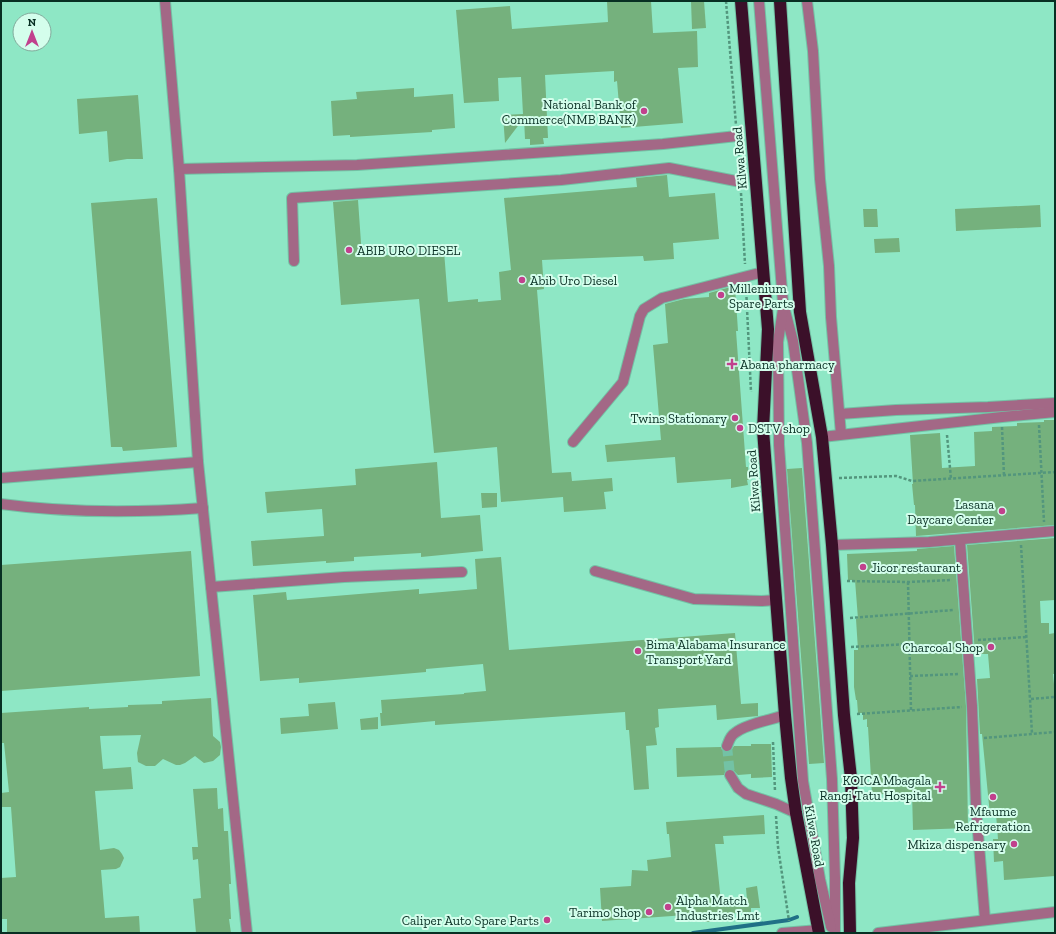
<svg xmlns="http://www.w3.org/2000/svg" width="1056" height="934" font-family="'Zilla Slab',serif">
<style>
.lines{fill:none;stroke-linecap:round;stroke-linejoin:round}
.stream{stroke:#207086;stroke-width:4}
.building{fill:#75b17d}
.minor-tunnel{stroke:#73c2a5;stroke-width:10;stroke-dasharray:10 5;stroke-linecap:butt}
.minor-casing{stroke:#73c2a5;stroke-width:12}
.highway-casing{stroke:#73c2a5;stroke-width:14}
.path{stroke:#53967d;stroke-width:2.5;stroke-dasharray:3 2;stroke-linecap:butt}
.minor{stroke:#a36886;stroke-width:10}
.highway{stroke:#3b1029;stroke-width:12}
.poi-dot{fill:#c1418d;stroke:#d4feec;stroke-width:1.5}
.labels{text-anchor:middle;stroke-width:4;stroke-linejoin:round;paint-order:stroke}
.poi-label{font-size:13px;fill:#082f23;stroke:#d4feec;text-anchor:end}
.street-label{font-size:13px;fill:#082f23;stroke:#d4feec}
</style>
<rect width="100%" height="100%" fill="#8ee7c5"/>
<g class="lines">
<polyline class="stream" points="693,933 789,920 797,917"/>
</g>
<g class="building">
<polygon points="607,1 651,1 653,33 697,31 698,67 678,68 683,123 621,128 617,81 614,82 614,71 545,75 548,138 543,138 544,144 530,145 530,139 525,139 524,118 505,143 503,115 523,114 521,77 498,78 499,101 464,103 456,10 510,6 512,29 608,22"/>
<polygon points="691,1 704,1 706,28 692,29"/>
<polygon points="414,88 414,97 453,94 455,128 432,130 432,132 350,137 350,135 333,136 331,101 357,99 356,92"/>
<polygon points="138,95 143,159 127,159 109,162 107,131 79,134 77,99"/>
<polygon points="667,175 669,197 715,193 719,239 673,243 674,259 644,261 643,256 542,260 544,289 537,290 552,473 571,472 572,481 612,478 613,491 604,492 606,509 564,512 563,497 501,502 497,447 434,453 419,299 341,305 333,202 358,200 362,257 444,251 448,302 478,299 478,302 501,300 499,272 511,270 504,198 637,187 636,178"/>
<polygon points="157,198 177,447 123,451 122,447 111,447 91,203"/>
<polygon points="1040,205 1041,227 956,231 955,209"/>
<polygon points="863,209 877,209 878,227 864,227"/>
<polygon points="899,238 900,252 875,253 874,239"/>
<polygon points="735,287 738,331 736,331 746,467 748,467 749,480 747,480 748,485 731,488 731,479 677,483 675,457 607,462 605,445 661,440 653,345 668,343 665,304 684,299 709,297 709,293 727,288"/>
<polygon points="1044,420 1055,420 1055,525 916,536 915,505 914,505 912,484 913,484 910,435 940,433 942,468 975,466 974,432 992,431 992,427 1017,426 1017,423 1044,422"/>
<polygon points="437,462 441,518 480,515 483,551 421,557 421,553 354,557 354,561 326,563 326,561 253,566 251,541 324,536 322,509 267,513 265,492 356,485 355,469"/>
<polygon points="802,468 824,763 809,764 787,469"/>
<polygon points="481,493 497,493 497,507 482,508"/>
<polygon points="1055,538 1055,600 1040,601 1041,623 1049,623 1049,634 1055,633 1055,674 1053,674 1055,694 1055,742 1054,742 1055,759 1055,876 1004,880 1003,861 994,862 993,839 998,839 996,814 990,815 982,734 980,734 977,679 990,678 988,654 975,654 967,545"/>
<polygon points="954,546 966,706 968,828 913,830 912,792 872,795 868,727 867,727 867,719 863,720 863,713 858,713 857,700 856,700 854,687 854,650 858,650 856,619 858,619 855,580 848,580 847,554 917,551 917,549"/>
<polygon points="191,551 200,676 1,691 1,565"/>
<polygon points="501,557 509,650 735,633 741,704 758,703 758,716 717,720 716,705 658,709 659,727 655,728 657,745 646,746 649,789 634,790 629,730 626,730 625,712 435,725 435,721 381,726 380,713 382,713 381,700 464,694 464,693 486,691 483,664 426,669 426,672 299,683 299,678 260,681 253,595 286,592 287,600 419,589 419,594 477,589 475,559"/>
<polygon points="211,698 213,736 220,742 221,747 220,755 213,761 204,763 195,756 185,763 180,765 176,765 163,759 155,766 146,766 138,762 137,753 141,735 100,736 103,769 131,767 133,789 95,791 100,850 114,848 119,850 122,854 124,858 120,867 116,869 101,870 105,918 139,916 140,933 7,933 7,919 1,919 1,878 16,877 11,807 1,807 1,793 9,792 4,743 1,743 1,713 89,707 89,709 128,707 128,705 162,704 162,701"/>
<polygon points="335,702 338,729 281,734 280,718 309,716 308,704"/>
<polygon points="378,717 378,729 361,730 360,719"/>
<polygon points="751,744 771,744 772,777 751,778 751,774 738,775 733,770 730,769 726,770 724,775 677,777 676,748 721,747 722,750 728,752 731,751 734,746 751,746"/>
<polygon points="217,788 218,809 223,808 224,831 228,831 231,884 229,884 231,919 229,919 231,933 196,933 193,899 201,898 198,859 193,860 192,847 198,847 193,789"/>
<polygon points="764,815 765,834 723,836 724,844 715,844 721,902 747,900 746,888 757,886 760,908 751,908 751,912 714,915 714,922 701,922 700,914 602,921 600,888 631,886 632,870 648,871 647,860 671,857 669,834 667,834 666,822"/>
</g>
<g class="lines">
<polyline class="minor-tunnel" points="727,746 730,775"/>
<defs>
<g id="minor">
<polyline points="165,1 179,169 198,462 247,933"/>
<polyline points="759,1 783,303 793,341 807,443 832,779 835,878 835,933"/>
<polyline points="807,1 813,51 820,179 829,266 831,317 841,434"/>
<polyline points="179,169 357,165 663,144 737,136"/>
<polyline points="294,261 292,198 561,180 669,168 741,182"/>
<polyline points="783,309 778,342 779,445 803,781 820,879 831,927"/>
<polyline points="840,414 896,410 988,407 1055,403"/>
<polyline points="822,437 1002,417 1055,412"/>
<polyline points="573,442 623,382 640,316 644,309 662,298 763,272"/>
<polyline points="1,478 198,462"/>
<path d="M1,504C68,513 135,513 203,508"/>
<polyline points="960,540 972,706 976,807 985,920"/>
<polyline points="832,545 929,542 1055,531"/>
<polyline points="595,571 694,599 762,601 776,600"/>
<polyline points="211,587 344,577 462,572"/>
<path d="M727,746C729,741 730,736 735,733C746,724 771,720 785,715"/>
<polyline points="730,775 738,788 746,794 776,804 796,813"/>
<polyline points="782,933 819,930"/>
<polyline points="878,933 1055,912"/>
</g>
<g id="highway">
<polyline points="741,1 768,329 763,430 785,715 791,778 796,813 819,933"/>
<polyline points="780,1 800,312 822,437 832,545 844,715 851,778 853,838 849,883 850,933"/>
</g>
</defs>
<use href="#minor" class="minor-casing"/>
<use href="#highway" class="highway-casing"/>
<g class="path">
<polyline points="726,1 736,125"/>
<polyline points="738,148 740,171"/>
<polyline points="741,193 745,264"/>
<polyline points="746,287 751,392"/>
<polyline points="1039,425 1044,522"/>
<polyline points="1002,427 1004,476"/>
<polyline points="947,435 951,479"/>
<polyline points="839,478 896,476 912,481 1055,472"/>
<polyline points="1021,545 1032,734"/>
<polyline points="847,581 908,582 952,580"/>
<polyline points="908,582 911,711"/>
<polyline points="850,618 954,610"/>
<polyline points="978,640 1027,637"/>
<polyline points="851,647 909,644"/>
<polyline points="910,676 959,674"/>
<polyline points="1031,699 1055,697"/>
<polyline points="857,714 962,707"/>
<polyline points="984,738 1055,732"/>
<polyline points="773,742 775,791"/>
<polyline points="776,816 778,847 789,921"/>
</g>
<use href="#minor" class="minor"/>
<use href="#highway" class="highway"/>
</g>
<g class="poi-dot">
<circle cx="644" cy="111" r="4"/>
<circle cx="349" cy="250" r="4"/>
<circle cx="522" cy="280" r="4"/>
<circle cx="721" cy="295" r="4"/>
<path d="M730 358h4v4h4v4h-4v4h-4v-4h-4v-4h4z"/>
<circle cx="735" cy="418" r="4"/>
<circle cx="740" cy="428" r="4"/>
<circle cx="1002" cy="511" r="4"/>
<circle cx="863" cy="567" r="4"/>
<circle cx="991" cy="647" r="4"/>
<circle cx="638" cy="651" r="4"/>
<path d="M938 781h4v4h4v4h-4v4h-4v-4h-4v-4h4z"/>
<circle cx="993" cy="797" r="4"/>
<circle cx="1014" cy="844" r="4"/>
<circle cx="668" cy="907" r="4"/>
<circle cx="649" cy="912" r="4"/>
<circle cx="547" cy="920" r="4"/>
</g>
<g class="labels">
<g class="poi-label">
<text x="636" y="109">National Bank of<tspan x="636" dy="15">Commerce(NMB BANK)</tspan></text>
<text x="357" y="255" text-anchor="start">ABIB URO DIESEL</text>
<text x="530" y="285" text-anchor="start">Abib Uro Diesel</text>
<text x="729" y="293" text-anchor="start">Millenium<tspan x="729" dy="15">Spare Parts</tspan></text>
<text x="740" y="369" text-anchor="start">Abana pharmacy</text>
<text x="727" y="423">Twins Stationary</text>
<text x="748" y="433" text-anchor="start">DSTV shop</text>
<text x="994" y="509">Lasana<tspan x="994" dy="15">Daycare Center</tspan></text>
<text x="871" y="572" text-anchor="start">Jicor restaurant</text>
<text x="646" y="649" text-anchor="start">Bima Alabama Insurance<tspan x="646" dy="15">Transport Yard</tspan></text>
<text x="983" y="652">Charcoal Shop</text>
<text x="931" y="785">KOICA Mbagala<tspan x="931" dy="15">Rangi Tatu Hospital</tspan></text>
<text x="993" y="816" text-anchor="middle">Mfaume<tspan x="993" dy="15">Refrigeration</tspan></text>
<text x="1006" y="849">Mkiza dispensary</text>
<text x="676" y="905" text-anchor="start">Alpha Match<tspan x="676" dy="15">Industries Lmt</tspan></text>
<text x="641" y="917">Tarimo Shop</text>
<text x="539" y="925">Caliper Auto Spare Parts</text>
</g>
<g class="street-label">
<text transform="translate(739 158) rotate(-95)" y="5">Kilwa Road</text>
<text transform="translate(753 481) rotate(-94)" y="5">Kilwa Road</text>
<text transform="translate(815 836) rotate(80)" y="5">Kilwa Road</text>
</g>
</g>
<rect width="1056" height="934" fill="none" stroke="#082f23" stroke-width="4"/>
<g transform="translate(32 32)"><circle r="19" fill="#d4feec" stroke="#82ab9c"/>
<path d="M0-3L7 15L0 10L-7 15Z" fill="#c1418d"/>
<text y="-6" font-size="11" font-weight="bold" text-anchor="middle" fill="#082f23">N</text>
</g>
</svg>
